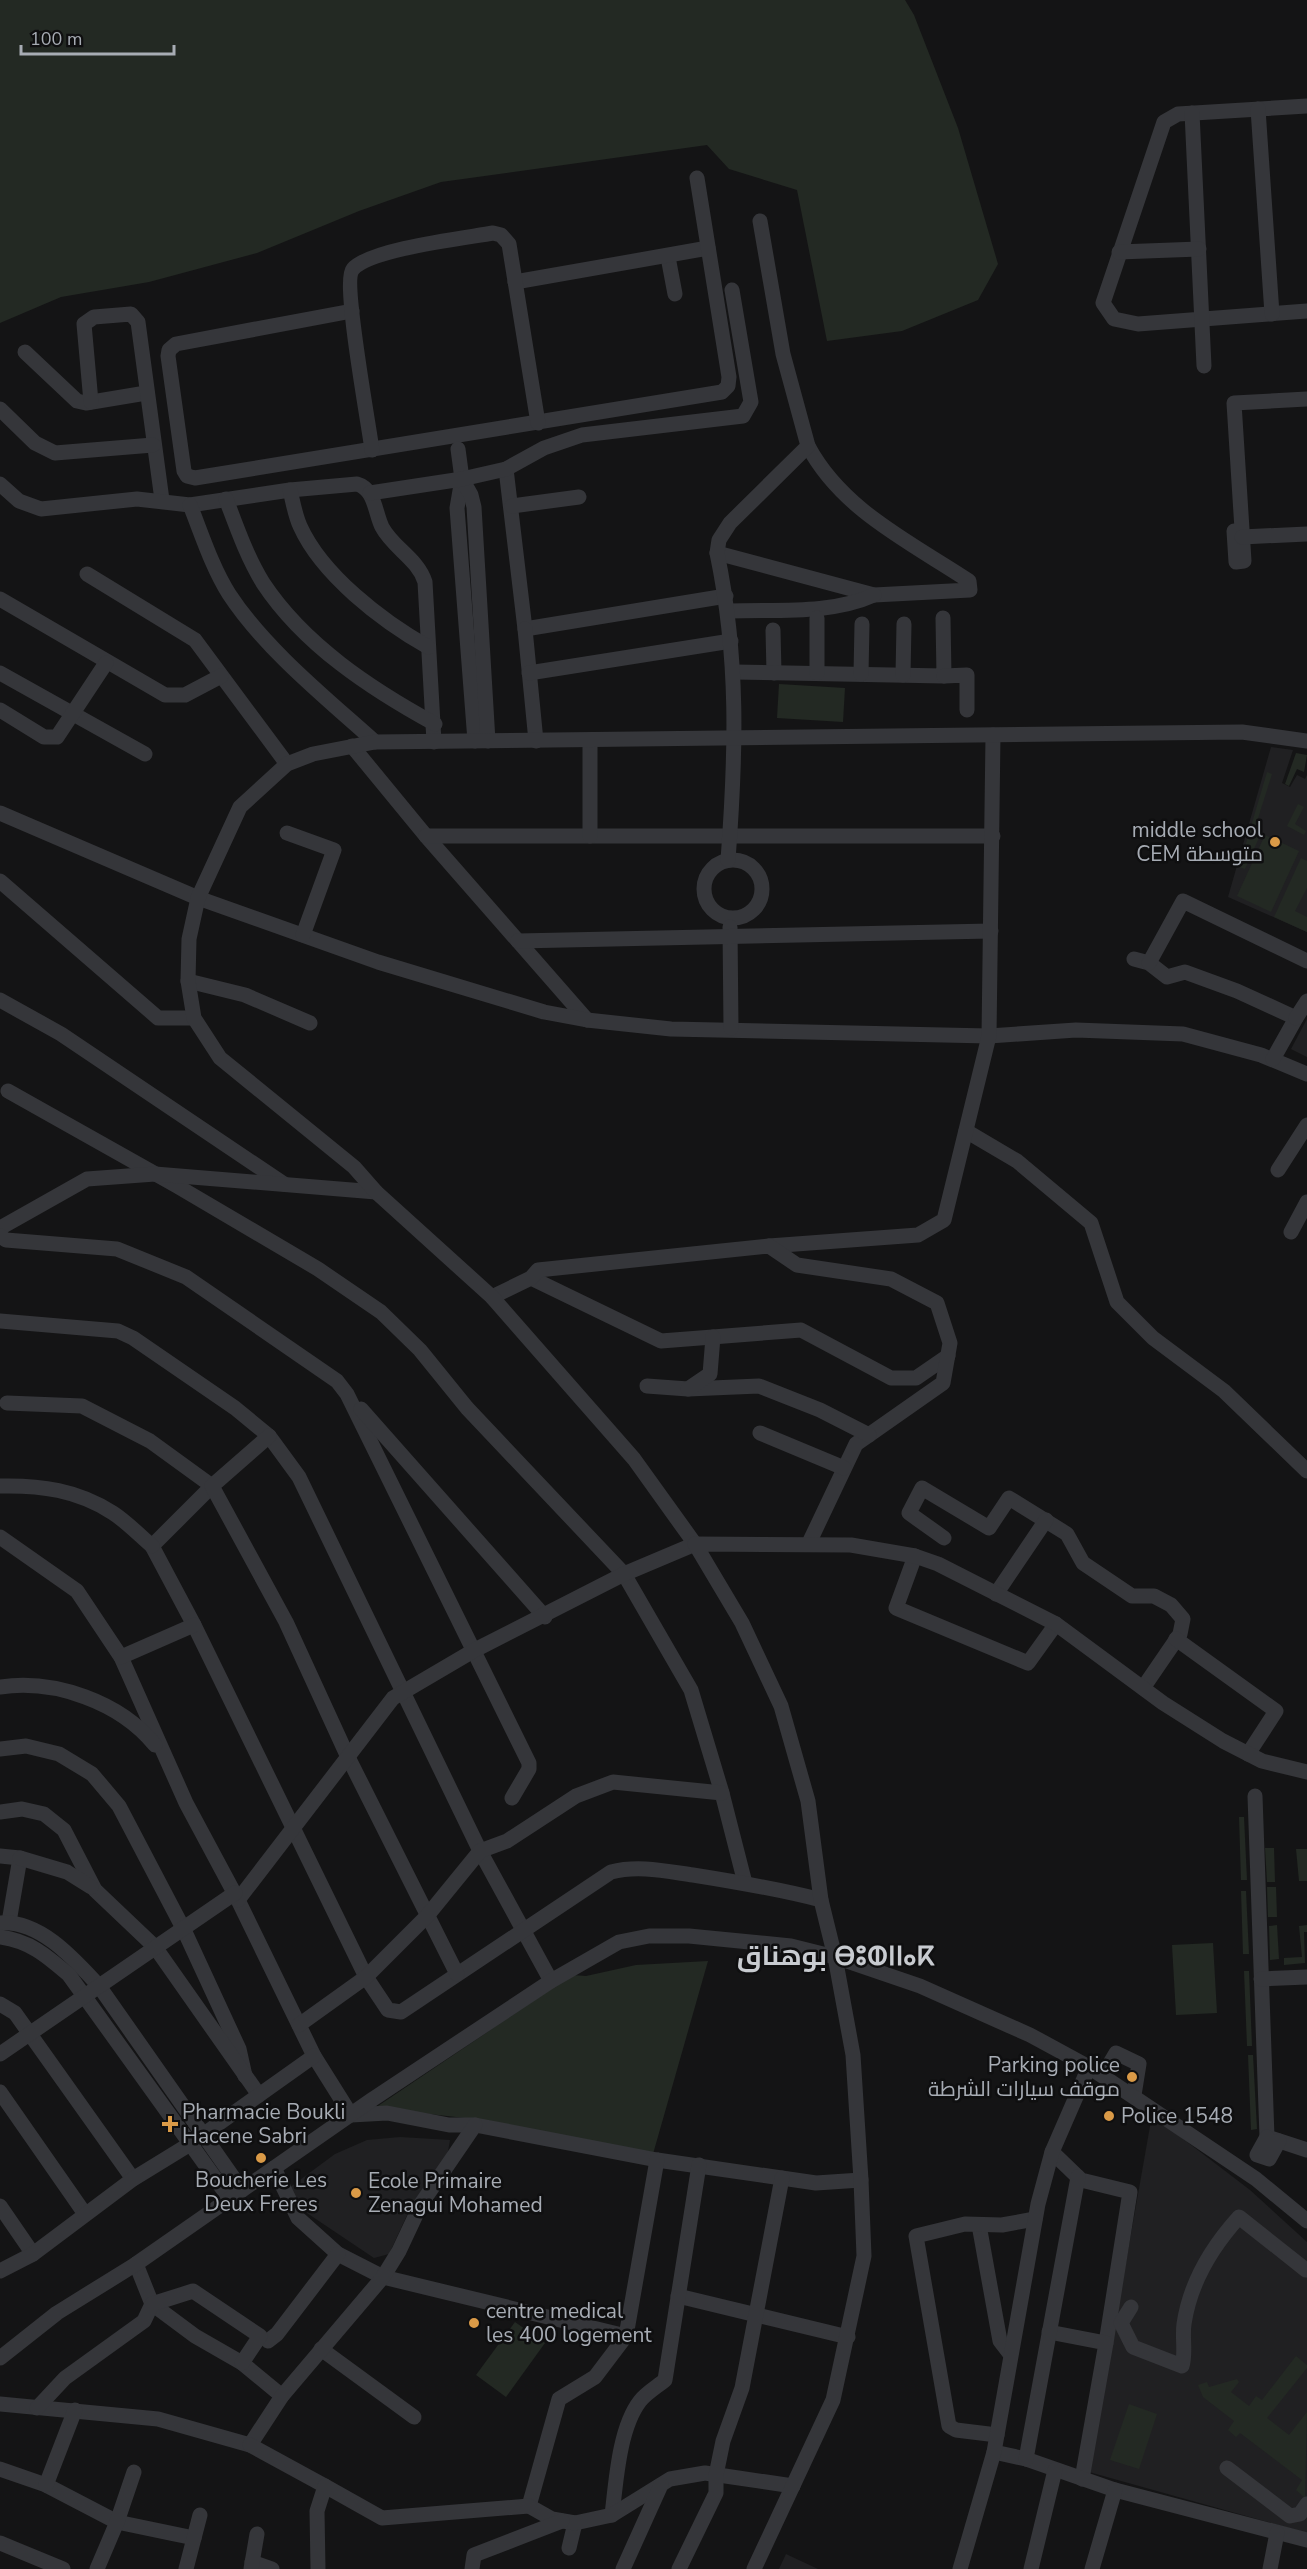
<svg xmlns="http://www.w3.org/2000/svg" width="1307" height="2569" font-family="'Nunito Sans',Cairo,'Noto Sans Tifinagh',sans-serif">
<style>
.built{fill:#202022}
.green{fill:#232923}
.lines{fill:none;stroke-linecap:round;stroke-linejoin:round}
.minor{stroke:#35363a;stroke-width:15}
.poi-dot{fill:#da9a47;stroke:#0f0f10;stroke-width:2}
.labels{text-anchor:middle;stroke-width:5;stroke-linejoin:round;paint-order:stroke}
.poi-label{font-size:21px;fill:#a7acb4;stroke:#0f0f10;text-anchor:start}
.district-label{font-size:27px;font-weight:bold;fill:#c8cbd0;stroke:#0f0f10}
</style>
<rect width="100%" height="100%" fill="#141415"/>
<g class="built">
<polygon points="1271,747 1293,750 1282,783 1290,787 1297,775 1305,779 1307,775 1307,932 1228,897"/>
<polygon points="1307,1019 1307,1057 1291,1049"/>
<polygon points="1152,2115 1250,2190 1307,2242 1307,2533 1089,2472"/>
<polygon points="400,2137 450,2140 447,2157 408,2213 389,2254 374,2258 298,2207 289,2188 335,2154 367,2140"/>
<polygon points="786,2554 818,2569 779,2569"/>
</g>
<g class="green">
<polygon points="0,0 905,0 914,15 958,128 998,264 978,300 902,331 827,341 797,190 729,169 707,145 441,182 359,211 257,253 149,282 61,297 0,323"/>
<polygon points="779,684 845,688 843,722 777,718"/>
<polygon points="1296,753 1307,755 1304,772 1297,769 1289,786 1285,784"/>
<polygon points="1267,772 1272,774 1255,828 1262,831 1245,869 1239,867"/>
<polygon points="1298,804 1304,807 1295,824 1306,831 1304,835 1287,826"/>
<polygon points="1265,835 1299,851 1271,912 1237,896"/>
<polygon points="1301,858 1307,861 1307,888 1295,911 1307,917 1307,932 1274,917"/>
<polygon points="1239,1817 1244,1817 1247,1880 1241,1880"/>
<polygon points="1265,1848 1274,1848 1275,1882 1267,1882"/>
<polygon points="1296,1849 1307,1849 1307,1881 1299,1881"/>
<polygon points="1267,1887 1276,1887 1277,1917 1268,1917"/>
<polygon points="1241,1891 1246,1891 1249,1954 1243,1954"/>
<polygon points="1277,1925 1279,1959 1270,1960 1269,1926"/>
<polygon points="1307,1925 1307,1932 1304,1932 1305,1963 1284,1965 1284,1958 1302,1957 1299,1926"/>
<polygon points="1213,1943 1217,2013 1176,2015 1172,1945"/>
<polygon points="708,1961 653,2154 474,2119 375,2108 572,1975 586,1976 636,1965"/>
<polygon points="1249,1971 1252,2046 1247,2046 1244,1971"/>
<polygon points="1248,2055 1253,2055 1257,2129 1251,2130"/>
<polygon points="515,2322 545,2343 506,2397 476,2375"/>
<polygon points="1296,2356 1307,2365 1307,2368 1267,2418 1289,2435 1307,2412 1305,2498 1296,2490 1302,2480 1240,2433 1236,2437 1228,2430 1234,2421 1203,2397 1198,2385 1207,2382 1209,2387 1237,2379 1239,2382 1231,2392 1249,2406 1256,2396 1262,2400"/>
<polygon points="1129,2404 1157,2414 1139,2469 1110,2460"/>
</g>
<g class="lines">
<g class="minor">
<polyline points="1307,106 1178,114 1164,122 1103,303 1114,319 1138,324 1307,311"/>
<polyline points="1258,109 1272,314"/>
<polyline points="1192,113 1204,366"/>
<polyline points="1119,252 1199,249"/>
<polyline points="668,257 675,294"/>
<polyline points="515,282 708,248"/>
<polyline points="352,311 176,344 169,350 168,356 184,471 187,476 195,478 722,392 728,386 729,377 697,178"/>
<polyline points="25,352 77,401 86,403 146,393"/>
<polyline points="91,402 84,324 94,317 131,314 138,322 162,500"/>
<polyline points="0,409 35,443 55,453 153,445"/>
<polyline points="458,449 462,479 457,508 475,741"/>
<path d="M372,450C369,425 342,281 353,269C370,249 465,238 493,233L501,235L509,244L538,423"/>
<polyline points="506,469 525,629 726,596"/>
<polyline points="462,479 471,495 474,507 488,741"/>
<path d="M0,484L19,501L41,509L137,499L190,505L290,490L357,484C375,489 375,513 382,527C393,548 418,559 425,582L434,742"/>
<path d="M290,490C293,502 295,515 300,526C322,575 382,621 428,647"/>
<polyline points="370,493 462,479 506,469 544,448 582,435 743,416 751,402 732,290"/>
<path d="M226,499C237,528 247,557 263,583C304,645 371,689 435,724"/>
<path d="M190,505C202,535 212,567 229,594C265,649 326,698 375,742"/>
<polyline points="512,506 579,497"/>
<polyline points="1242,531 1234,531 1236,562 1244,561 1234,403 1307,399"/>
<polyline points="1242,537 1307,534"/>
<path d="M717,553L874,595L970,590L969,581C910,542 842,510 808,446"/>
<polyline points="87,574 195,640 287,764"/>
<polyline points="0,599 165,695 185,695 221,676"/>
<path d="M729,611C775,609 830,615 874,595"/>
<polyline points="525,629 536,741"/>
<polyline points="773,630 774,673"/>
<polyline points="734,672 944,676 943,618"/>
<polyline points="0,673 145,754"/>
<polyline points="529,673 731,641"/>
<polyline points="817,673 817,618"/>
<polyline points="861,674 862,624"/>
<polyline points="903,675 904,624"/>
<polyline points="944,676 967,675 967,710"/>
<polyline points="0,710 44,737 57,737 106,663"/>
<polyline points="352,746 426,836 587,1020"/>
<polyline points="0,813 198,898 378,962 544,1012 587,1020 671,1029 989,1036 1076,1030 1183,1034 1261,1055 1307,1074"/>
<polyline points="287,833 334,850 303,935"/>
<polyline points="426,836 993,836"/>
<polyline points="590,836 590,740"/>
<circle cx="733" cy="889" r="29"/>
<path d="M728,860C736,753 739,659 717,553L719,540L730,523L808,446L783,354L760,221"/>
<polyline points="0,881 158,1018 194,1018"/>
<polyline points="730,927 731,1028"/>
<polyline points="518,941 991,931"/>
<polyline points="1134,959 1149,963 1167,977 1185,972 1237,991 1296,1018 1273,1059"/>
<polyline points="1149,963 1183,901 1307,961"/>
<polyline points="188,981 245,995 310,1023"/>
<polyline points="0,1000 61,1034 284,1184"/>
<polyline points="1296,1018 1307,1001"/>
<polyline points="8,1091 177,1186 318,1269 381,1312 420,1350 467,1408 624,1574 691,1690 722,1793 745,1883"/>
<polyline points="966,1131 1017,1161 1091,1223 1117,1302 1153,1338 1224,1391 1307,1471"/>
<polyline points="1278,1170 1307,1125"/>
<polyline points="0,1228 87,1179 155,1174 376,1192"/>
<polyline points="1291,1232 1307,1202"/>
<polyline points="0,1236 6,1240 117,1249 186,1277 337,1381 347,1394 529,1763 529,1769 512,1798"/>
<polyline points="769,1246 918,1235 944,1220 989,1036 993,735"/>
<polyline points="531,1278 661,1341 801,1330 891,1378 916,1378 948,1356"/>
<polyline points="492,1297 531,1278 538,1270 769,1246 797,1265 891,1279 937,1303 950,1343 943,1383 856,1444 809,1543"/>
<polyline points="0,1321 118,1331 133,1338 235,1408 269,1436 299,1477 480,1851 551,1981"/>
<polyline points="647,1386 688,1389 759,1386 820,1410 869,1435"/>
<polyline points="688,1389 710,1374 713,1337"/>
<path d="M7,1403L82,1406L150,1441L212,1486L152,1546L194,1625L366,1977L388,2010L401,2012L611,1872C638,1865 665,1871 693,1875C737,1882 779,1889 821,1900"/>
<polyline points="361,1409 545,1617"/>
<polyline points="760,1433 844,1468"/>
<polyline points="269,1436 212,1486 286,1622 347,1755 457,1974"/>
<path d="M0,1486C40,1485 78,1490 113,1513C127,1522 139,1535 152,1546"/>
<polyline points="0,1537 77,1591 121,1657 186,1803 238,1900 314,2056 351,2115 387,2113 449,2125 475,2125 657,2160 816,2183 861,2180"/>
<polyline points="944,1538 909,1513 922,1488 989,1528 1009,1498 1067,1534 1083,1563 1132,1596 1154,1596 1171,1605 1183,1619 1180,1634 1143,1688"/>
<polyline points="915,1556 896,1608 1028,1663 1056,1624"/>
<polyline points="996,1594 1046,1520"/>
<polyline points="1176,1639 1276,1711 1248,1754"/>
<polyline points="121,1657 194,1625"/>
<path d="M0,1687C55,1679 120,1702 155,1745"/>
<polyline points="0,1749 26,1746 59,1754 92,1774 119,1806 184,1930 239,2049 245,2076"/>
<polyline points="1255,1796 1267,2137 1307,2150"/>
<polyline points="0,1812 22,1809 44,1814 64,1830 95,1890 155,1947 259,2095"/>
<polyline points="0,1856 20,1858 9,1922"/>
<polyline points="20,1858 67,1872 91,1887"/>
<polyline points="238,1900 393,1698 473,1651 624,1574 695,1544 634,1459 492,1297 376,1192 354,1167 220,1058 194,1018 188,981 189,939 198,898 240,807 287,764 313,754 375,742 1242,732 1307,741"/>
<path d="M0,1923C40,1920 74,1959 99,1986L242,2190"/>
<path d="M0,1937C30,1941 47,1956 69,1975L230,2199"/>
<polyline points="1261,1979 1307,1977"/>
<polyline points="0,2004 15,2013 133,2179"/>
<polyline points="299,2025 366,1977 427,1916 480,1851 507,1841 576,1796 613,1782 722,1793"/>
<polyline points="0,2054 235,1893"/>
<polyline points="1103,2075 1116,2053 1139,2064 1134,2095"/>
<polyline points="0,2092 85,2214"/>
<polyline points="1267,2137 1257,2155 1269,2159 1279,2141"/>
<polyline points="1052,2152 1081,2180 1130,2192 1106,2343"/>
<polyline points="274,2168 298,2218 338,2254 383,2277 626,2336"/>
<polyline points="0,2206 33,2254"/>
<polyline points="979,2225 1000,2341 1010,2354"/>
<polyline points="136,2264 152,2304 195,2336 242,2363 282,2396"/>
<polyline points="0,2271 33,2254 133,2179 190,2144 314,2056"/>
<polyline points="678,2296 848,2337"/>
<path d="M1131,2307L1121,2323L1133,2347L1182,2366C1186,2354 1182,2338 1184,2324C1190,2283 1211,2248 1239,2217L1306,2270"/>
<polyline points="1049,2332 1106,2343 1082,2479"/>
<polyline points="268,2341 277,2334 338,2254"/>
<polyline points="321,2349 414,2417"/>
<polyline points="0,2358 57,2313 136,2264 373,2099 551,1981 619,1942 649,1936 689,1936 791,1946 835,1957 920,1986 1030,2035 1089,2067 1256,2179 1307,2221"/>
<polyline points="0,2404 158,2419 250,2445 282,2396 383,2277 399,2251 421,2204 475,2125"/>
<polyline points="37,2408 65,2378 144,2321 152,2304 193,2291 260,2336 242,2363"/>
<polyline points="997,2435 956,2430 949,2426 916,2236 965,2224 1002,2225 1035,2219"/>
<polyline points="250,2445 325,2486"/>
<polyline points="994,2452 1026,2459 1115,2490 1307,2540"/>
<polyline points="1026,2459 1078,2177"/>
<polyline points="1227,2468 1290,2516 1300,2514 1307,2504"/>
<polyline points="0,2469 46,2485 117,2522 194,2538"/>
<polyline points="46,2485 75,2410"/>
<polyline points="529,2506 559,2399 595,2377 626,2336 657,2160"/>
<path d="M612,2515C616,2482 619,2428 640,2401C646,2393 658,2386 665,2380L699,2165"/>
<polyline points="0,2543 63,2569"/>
<polyline points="569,2548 575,2523"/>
<polyline points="252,2562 272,2569"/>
<polyline points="97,2569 117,2522 134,2472"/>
<polyline points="186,2569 200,2515"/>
<polyline points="251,2569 257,2534"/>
<polyline points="318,2569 317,2511 325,2486 382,2518 529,2506 552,2519 575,2523 612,2515 670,2479 705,2473 793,2486"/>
<polyline points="472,2569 474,2555 562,2521"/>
<polyline points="623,2569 661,2485"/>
<polyline points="679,2569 716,2493 716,2475 723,2441 742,2388 782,2178"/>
<polyline points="754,2569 833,2400 864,2256 861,2180 853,2055 835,1957 821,1900 808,1801 781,1706 742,1623 695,1544 851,1545 915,1556 938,1564 1056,1624 1163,1703 1223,1741 1262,1761 1307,1772"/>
<polyline points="960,2569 994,2452 1038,2204 1052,2152 1089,2067"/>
<polyline points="1031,2569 1055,2470"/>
<polyline points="1092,2569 1115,2490"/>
<polyline points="1270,2569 1277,2533"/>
</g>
</g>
<g class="poi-dot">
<circle cx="1275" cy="842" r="6"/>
<circle cx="1132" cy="2077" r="6"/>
<circle cx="1109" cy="2116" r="6"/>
<path d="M167 2115h6v6h6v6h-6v6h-6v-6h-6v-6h6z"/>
<circle cx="261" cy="2158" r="6"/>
<circle cx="356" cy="2193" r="6"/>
<circle cx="474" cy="2323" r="6"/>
</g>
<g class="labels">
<g class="poi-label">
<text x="1263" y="837" text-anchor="end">middle school<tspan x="1263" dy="24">CEM متوسطة</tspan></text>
<text x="1120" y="2072" text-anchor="end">Parking police<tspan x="1120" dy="24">موقف سيارات الشرطة</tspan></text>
<text x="182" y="2119">Pharmacie Boukli<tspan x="182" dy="24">Hacene Sabri</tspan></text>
<text x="1121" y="2123">Police 1548</text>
<text x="261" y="2187" text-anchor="middle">Boucherie Les<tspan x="261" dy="24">Deux Freres</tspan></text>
<text x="368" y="2188">Ecole Primaire<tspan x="368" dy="24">Zenagui Mohamed</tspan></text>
<text x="486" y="2318">centre medical<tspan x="486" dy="24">les 400 logement</tspan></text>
</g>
<g class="district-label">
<text x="836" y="1965">بوهناق ⴱⵓⵀⵏⵏⴰⴽ</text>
</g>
</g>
<path d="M21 45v9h153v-9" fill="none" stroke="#a7acb4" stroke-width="3"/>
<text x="30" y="45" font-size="18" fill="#a7acb4" stroke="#0f0f10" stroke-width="4.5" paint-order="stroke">100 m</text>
</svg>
